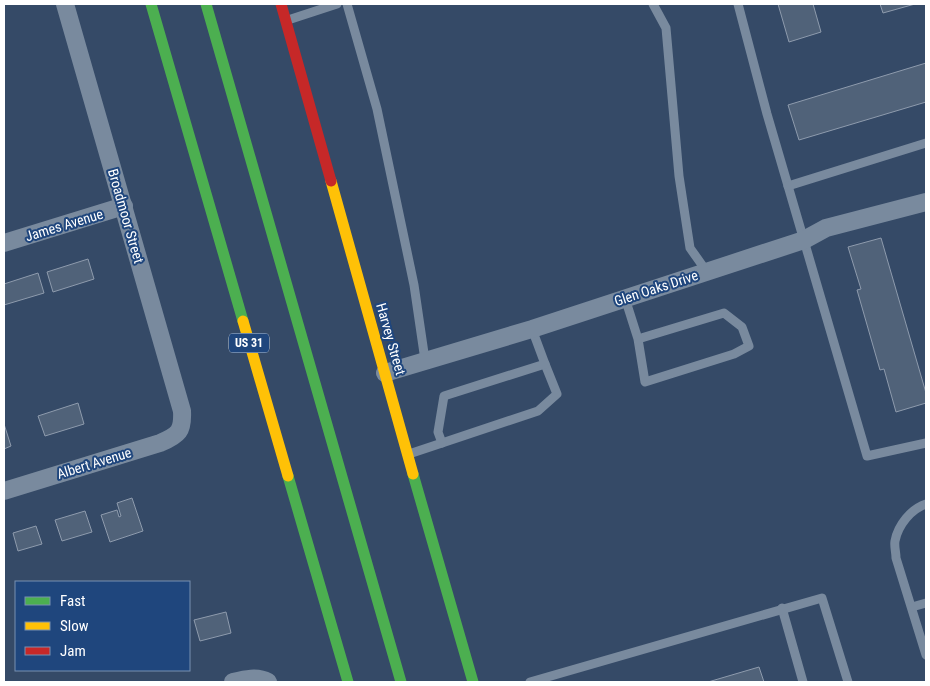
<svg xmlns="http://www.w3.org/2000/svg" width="930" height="686" font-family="'Roboto Condensed',sans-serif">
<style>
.building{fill:#506279;stroke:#8e9bad}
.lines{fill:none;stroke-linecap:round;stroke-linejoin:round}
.lane{stroke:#798a9e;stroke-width:9}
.street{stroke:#798a9e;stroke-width:18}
.fast{stroke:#4caf50;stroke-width:11}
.slow{stroke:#ffc107;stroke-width:11}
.jam{stroke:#c62828;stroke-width:11}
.labels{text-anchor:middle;stroke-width:4;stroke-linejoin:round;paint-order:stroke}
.shield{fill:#1f467d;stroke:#bcc8d8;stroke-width:1}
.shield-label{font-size:12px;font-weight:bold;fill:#fff}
.street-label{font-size:14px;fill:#fff;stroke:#1f467d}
</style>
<rect width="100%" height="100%" fill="#354a67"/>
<g class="building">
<polygon points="778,4 813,4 821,32 789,42"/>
<polygon points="880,4 915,4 883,13"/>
<polygon points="926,63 926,102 799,140 788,105"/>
<polygon points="881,238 926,393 926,403 896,412 884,369 880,370 857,290 861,289 848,247"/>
<polygon points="88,259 94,279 53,292 47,272"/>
<polygon points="38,273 44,293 4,305 4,284"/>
<polygon points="78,403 84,424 45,436 38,416"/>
<polygon points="4,424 11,446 4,449"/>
<polygon points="132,498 143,531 110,542 101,515 117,510 119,517 121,516 117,503"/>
<polygon points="85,511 92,532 62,541 55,520"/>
<polygon points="36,526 42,544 18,551 13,533"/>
<polygon points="226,612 231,633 200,641 194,620"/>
<polygon points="759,667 764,682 708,682"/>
</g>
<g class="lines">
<g class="lane">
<polyline points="347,4 377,109 414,285 425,360"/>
<polyline points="653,4 666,28 679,176 690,248 707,272"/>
<polyline points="738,4 767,114 867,456 926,443"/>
<polyline points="288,20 337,4"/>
<polyline points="788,186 926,143"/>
<polyline points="625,298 638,339 724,313 742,327 749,346 734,354 645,382 638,339"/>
<polyline points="442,443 538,411 557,394 545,364"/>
<polyline points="409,454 442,443 438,432 444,396 545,364 532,329"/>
<path d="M926,504C911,509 898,525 895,541C894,546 896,552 896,558L926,655"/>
<polyline points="912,607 926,603"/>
<polyline points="782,608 803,682"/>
<polyline points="530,682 822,598 848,682"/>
</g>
<g class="street">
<polyline points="4,243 124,206"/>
<polyline points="385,373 532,329 804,240 826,228 926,202"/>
<path d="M4,491L160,443C179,435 183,431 182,411L65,4"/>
<path d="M233,682C245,679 257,676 268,682"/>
</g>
<g class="fast">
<polyline points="151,4 243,321"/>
<polyline points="206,4 401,682"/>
<polyline points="413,474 473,682"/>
<polyline points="288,476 348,682"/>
</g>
<g class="slow">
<polyline points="331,181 413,474"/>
<polyline points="243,321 288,476"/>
</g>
<polyline class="jam" points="281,4 331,181"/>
</g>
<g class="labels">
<rect class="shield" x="229" y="333.5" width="40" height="19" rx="4"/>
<g class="shield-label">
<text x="249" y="347">US 31</text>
</g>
<g class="street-label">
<text transform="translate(126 216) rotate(74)" y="5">Broadmoor Street</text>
<text transform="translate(64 225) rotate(-17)" y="5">James Avenue</text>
<text transform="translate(656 288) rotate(-18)" y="5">Glen Oaks Drive</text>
<text transform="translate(391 339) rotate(74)" y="5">Harvey Street</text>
<text transform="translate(94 463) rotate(-17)" y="5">Albert Avenue</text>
</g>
</g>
<rect width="930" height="686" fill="none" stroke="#ffffff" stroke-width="10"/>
<rect x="15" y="581" width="175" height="90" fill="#1f467d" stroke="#7990b1"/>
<rect x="25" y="597" width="25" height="8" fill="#4caf50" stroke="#7990b1"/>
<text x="60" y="606" font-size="15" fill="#ffffff">Fast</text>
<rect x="25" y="622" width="25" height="8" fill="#ffc107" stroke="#7990b1"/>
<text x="60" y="631" font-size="15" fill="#ffffff">Slow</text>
<rect x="25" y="647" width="25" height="8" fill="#c62828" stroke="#7990b1"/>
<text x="60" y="656" font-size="15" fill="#ffffff">Jam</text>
</svg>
